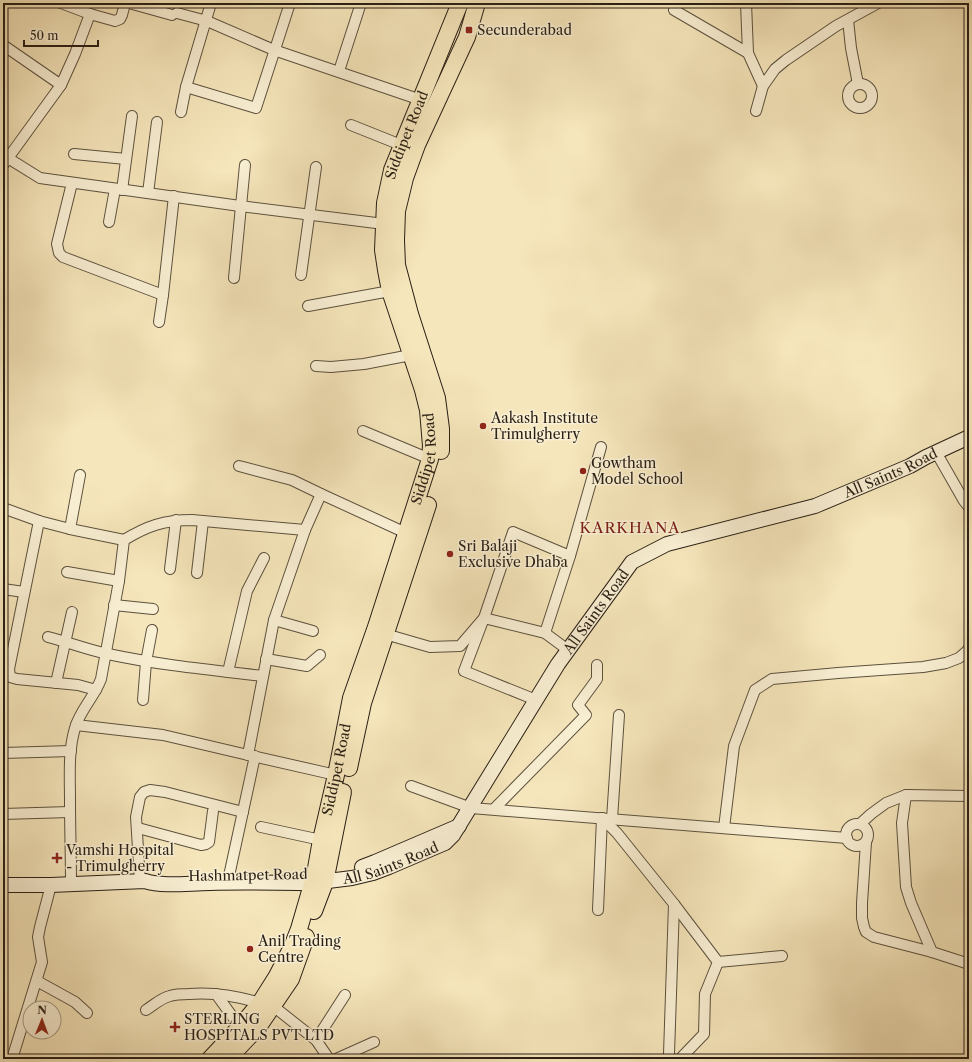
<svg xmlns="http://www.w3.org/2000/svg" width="972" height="1062" font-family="'Libre Caslon Text',serif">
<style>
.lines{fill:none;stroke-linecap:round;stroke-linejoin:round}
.minor-casing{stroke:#5c513e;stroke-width:12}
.secondary-casing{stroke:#291f15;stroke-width:16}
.primary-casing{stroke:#291f15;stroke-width:18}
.minor{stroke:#f9efd3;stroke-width:10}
.secondary{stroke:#f9efd3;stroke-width:14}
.primary{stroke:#f6e6bb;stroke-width:16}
.poi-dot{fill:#8f2418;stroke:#f9efd3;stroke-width:1.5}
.labels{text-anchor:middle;stroke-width:3;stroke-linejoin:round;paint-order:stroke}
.poi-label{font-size:14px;fill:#291f15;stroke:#f9efd3;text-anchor:start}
.street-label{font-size:14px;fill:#291f15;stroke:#f9efd3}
.neighbourhood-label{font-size:15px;letter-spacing:1px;fill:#7a1f14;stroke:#f9efd3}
</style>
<rect width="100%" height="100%" fill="#f6e6bb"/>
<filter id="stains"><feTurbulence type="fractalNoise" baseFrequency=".005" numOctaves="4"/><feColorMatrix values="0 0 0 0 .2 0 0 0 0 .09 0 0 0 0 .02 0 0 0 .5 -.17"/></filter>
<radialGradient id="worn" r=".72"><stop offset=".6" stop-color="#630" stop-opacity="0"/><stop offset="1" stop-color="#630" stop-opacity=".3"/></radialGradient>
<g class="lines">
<defs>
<g id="minor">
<polyline points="61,3 90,14"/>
<polyline points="129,3 172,15"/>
<polyline points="746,3 748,53"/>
<polyline points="674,10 748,53 763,86"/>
<polyline points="177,13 207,21 274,50 421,100"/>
<polyline points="848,20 851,48 858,84"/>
<polyline points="3,45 61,85"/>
<polyline points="339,71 361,3"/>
<circle cx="860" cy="96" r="12"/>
<polyline points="186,87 256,108 290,3"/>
<polyline points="756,111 763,86 775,69 786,60 836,26 878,3"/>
<polyline points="181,112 186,87 211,3"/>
<polyline points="351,125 401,145"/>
<polyline points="74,154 126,159"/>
<polyline points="3,155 40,178 240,206 384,224"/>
<polyline points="3,165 61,85 75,54 90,14 115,21 120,19 122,15 125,3"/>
<polyline points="72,183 57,244 59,253 63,257 163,295"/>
<polyline points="122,190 132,116"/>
<polyline points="148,193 157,122"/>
<polyline points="109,222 115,189"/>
<polyline points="301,275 316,167"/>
<polyline points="234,278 245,165"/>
<polyline points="308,306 390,291"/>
<polyline points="159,322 163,295 174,196"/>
<polyline points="316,366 331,367 364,364 411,355"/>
<polyline points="363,431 430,459"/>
<polyline points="936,452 964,501 969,507"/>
<polyline points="239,466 292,480 321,494"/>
<polyline points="3,508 39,521 70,529 124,540"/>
<polyline points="39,521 9,669 10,677 17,679 78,685 96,690"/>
<polyline points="70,529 80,475"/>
<polyline points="170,569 176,520"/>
<polyline points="67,572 119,581"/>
<polyline points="197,573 203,521"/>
<polyline points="3,589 24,592"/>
<polyline points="114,605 153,609"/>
<polyline points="274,620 313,631"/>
<polyline points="545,633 568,650"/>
<polyline points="385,634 430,647 460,646 484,618 513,532 570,556 601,447"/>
<path d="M48,637C68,642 88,650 108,654C159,665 211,670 263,676"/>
<polyline points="266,659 307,666 320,655"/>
<polyline points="228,672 247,591 264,558"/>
<polyline points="56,683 72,612"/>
<polyline points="143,700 146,662 152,630"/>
<polyline points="536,700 464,671 484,618 545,633 570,556"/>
<polyline points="76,725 163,735 248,755"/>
<polyline points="3,753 71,751"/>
<polyline points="336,775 248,755 274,620 305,530 321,494 406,533"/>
<polyline points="411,786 471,808 847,838"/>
<polyline points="906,795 902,823 906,887 911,903 932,952"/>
<polyline points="494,809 586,715 578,705 597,679 597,665"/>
<polyline points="3,814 70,812"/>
<polyline points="602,818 617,833 674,904 669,1054 670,1059"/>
<polyline points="612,819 619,715"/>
<polyline points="860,824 871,814 886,803 906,795 969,796"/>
<circle cx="857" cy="835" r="11"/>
<polyline points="261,827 321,840"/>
<polyline points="138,828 201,845 206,844 209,842 213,811"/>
<polyline points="724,828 734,746 755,690 772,679 838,673 923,667 946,663 959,658 967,651 969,648"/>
<polyline points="866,842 862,903 862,918 864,927 866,932 874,937 932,952 969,964"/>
<polyline points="229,876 255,756"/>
<polyline points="140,881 136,817 140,797 144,792 150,790 165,792 243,812"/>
<path d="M71,884C71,856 70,828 70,801C70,777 68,751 75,728C80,710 95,696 101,679L119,581L124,540C147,526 164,520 192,520L305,530"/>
<polyline points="674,904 718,962 705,994 704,1034 680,1059"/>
<polyline points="598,910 602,818"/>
<polyline points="718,962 782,956"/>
<polyline points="37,981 75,1002 87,1013"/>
<polyline points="216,994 240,1027"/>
<polyline points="273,1006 316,1040 329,1059"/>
<path d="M146,1010C154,1005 161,998 170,996C176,994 183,994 189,994C213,992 237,996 260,1003"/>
<polyline points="316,1040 345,995"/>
<polyline points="12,1059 42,962 38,937 40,927 51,885"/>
<polyline points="336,1059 374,1042"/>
</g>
<g id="secondary">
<polyline points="362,867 375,862 459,826"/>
<path id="s1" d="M3,885H51L145,881C164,887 189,883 210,883C244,882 278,883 312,883L352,878L373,873L389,867L445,843L453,835L558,664L632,562L667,544L815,506L910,466L926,457L969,437"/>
</g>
<g id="primary">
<polyline points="441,451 441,429 437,398 410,314 397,265 396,240 397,211 405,178 417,145 467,37 477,3"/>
<polyline points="349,768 363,703 428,505"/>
<polyline points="314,911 325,882 343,792"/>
<path id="s2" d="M210,1059L240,1027L260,1003L277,976L292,947L299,929L315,874L321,840L336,775L351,698L376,627L430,459L431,446L428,410L423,390L390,291L386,270L383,250L385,203L392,170L460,3"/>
<polyline points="228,1059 259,1026 291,979 306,937"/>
</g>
</defs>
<use href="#minor" class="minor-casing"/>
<use href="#secondary" class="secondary-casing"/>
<use href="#primary" class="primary-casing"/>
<use href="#minor" class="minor"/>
<use href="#secondary" class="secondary"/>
<use href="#primary" class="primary"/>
</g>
<g class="poi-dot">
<rect x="465" y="26" width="8" height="8" rx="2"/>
<circle cx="483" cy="426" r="4"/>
<circle cx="583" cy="471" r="4"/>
<circle cx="450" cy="554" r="4"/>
<path d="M55 852h4v4h4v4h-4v4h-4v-4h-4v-4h4z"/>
<circle cx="250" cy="949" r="4"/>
<path d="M173 1021h4v4h4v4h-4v4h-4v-4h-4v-4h4z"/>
</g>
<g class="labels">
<g class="poi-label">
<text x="477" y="35">Secunderabad</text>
<text x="491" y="423">Aakash Institute<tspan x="491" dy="16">Trimulgherry</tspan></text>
<text x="591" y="468">Gowtham<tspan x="591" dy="16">Model School</tspan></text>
<text x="458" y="551">Sri Balaji<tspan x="458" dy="16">Exclusive Dhaba</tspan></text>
<text x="66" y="855">Vamshi Hospital<tspan x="66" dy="16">- Trimulgherry</tspan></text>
<text x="258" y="946">Anil Trading<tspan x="258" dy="16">Centre</tspan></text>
<text x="184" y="1024">STERLING<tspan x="184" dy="16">HOSPITALS PVT LTD</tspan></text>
</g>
<g class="street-label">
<text dy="5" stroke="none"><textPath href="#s2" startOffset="982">Siddipet Road</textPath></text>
<text dy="5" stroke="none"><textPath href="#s2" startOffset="647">Siddipet Road</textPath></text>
<text dy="5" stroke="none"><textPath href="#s1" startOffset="1062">All Saints Road</textPath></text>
<text dy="5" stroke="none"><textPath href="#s1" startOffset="726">All Saints Road</textPath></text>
<text dy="5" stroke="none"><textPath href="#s2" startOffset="323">Siddipet Road</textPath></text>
<text dy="5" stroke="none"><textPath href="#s1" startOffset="391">All Saints Road</textPath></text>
<text transform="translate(248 875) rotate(-1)" y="5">Hashmatpet Road</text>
</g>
<g class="neighbourhood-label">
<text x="630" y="533">KARKHANA</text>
</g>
</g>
<rect width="972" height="1062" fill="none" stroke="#f6e6bb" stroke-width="16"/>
<rect x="4" y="4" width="964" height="1054" fill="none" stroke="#291f15" stroke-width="2"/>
<rect x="8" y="8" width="956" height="1046" fill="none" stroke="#291f15"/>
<g transform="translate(42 1020) rotate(1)"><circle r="19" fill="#f9efd3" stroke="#a69c87"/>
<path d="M0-3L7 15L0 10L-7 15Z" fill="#8f2418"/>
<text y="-6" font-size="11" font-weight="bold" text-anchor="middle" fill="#291f15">N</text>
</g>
<path d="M24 40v6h74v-6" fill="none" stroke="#291f15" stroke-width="2"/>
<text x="30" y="40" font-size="12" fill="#291f15" stroke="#f9efd3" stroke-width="3" paint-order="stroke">50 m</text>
<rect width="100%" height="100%" filter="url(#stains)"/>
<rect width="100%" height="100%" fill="url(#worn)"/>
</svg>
